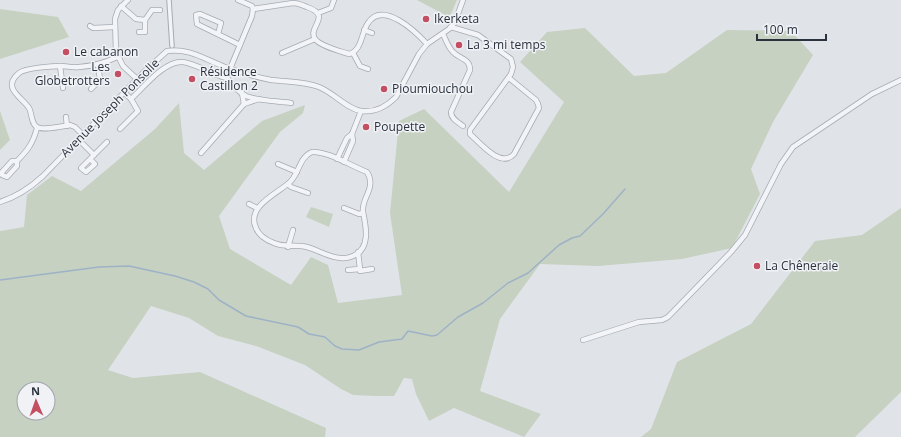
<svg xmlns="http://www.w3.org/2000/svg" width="901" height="437" font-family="'Open Sans',sans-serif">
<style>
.green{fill:#c6d1c2;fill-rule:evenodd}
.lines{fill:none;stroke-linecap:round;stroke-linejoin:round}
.stream{stroke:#9eb2c6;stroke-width:1.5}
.pedestrian-casing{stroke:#a6abb2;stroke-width:5.5}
.minor-casing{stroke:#a6abb2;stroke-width:6}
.pedestrian{stroke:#f3f4f7;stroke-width:3.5}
.minor{stroke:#f3f4f7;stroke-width:4.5}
.poi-dot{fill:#c44e62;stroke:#f0f2f6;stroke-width:1.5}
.labels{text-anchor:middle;stroke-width:3;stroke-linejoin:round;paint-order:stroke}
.poi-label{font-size:12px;fill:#2a323e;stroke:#f0f2f6;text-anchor:start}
.street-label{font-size:12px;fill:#2a323e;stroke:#f0f2f6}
</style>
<rect width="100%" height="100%" fill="#e0e4e8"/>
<g class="green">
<polygon points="417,0 457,0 451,14 447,16"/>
<polygon points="0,9 58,17 69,37 0,59"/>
<path d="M585,28L634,76L666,73L727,30L791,31L813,55L773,122L751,169L760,194L732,248L682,259L598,266L540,264L500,319L480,391L541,414L524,437L454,408L429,421L416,394L412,379L404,378L394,396H374L353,395L341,389L305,365L256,346L218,336L189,318L151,306L108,370L133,378L200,372L326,428L325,437H0V231L24,227L27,195L52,176L81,191L155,129L179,103L184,153L204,170L262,121L305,105L303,113L280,132L219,216L230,249L291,285L311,257L328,265L338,303L402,295L390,213L399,121L424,109L509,192L564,102L520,62L547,32ZM24,389H48V413H24Z"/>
<polygon points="0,111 10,140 0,150"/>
<polygon points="311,207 333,214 329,227 306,217"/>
<polygon points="901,208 901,392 855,437 641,437 651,429 677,362 751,324 815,241 862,235"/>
</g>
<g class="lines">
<polyline class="stream" points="0,280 99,267 129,266 175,276 194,282 208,289 219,300 246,316 298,327 309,334 325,337 335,346 342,349 359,350 379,342 402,339 408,331 432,336 437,335 458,317 483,303 508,283 528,273 559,245 572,238 580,236 603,214 625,189"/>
<defs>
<polyline id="pedestrian" points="169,0 172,46"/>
<g id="minor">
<polyline points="128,0 118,10 115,19 116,52 123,66 137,79"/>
<polyline points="121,6 136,19 145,20"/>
<path d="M253,9L293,3C298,3 302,5 307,7C333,16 307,27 315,39C320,46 340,51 349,54C362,51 361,33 368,23C383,0 416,32 427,44"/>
<polyline points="318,13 331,8 334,0"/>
<polyline points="90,26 93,28 115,27"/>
<path d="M451,27L478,35L511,59L513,67L511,74L470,130V134C480,143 501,169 514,154L539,108L538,104L536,100L509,78"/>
<polyline points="364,30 372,33"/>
<polyline points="139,32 145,32 145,20 152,10 160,10"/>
<polyline points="218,34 221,23 200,14 196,15 197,24 240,45"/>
<path d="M443,34C446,40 448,47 453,52C459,59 470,58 470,70L451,112C451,119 458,122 463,126"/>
<polyline points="282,53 315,39"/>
<polyline points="353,53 360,66 368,69"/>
<polyline points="60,66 63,88"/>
<polyline points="227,78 232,64 252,16 253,9 252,6 238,0"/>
<path d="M227,78C232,84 238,92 246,96C259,101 276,101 291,103"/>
<polyline points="91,89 100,80 98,64"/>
<polyline points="242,93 244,104 259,99"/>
<path d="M131,99C144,87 165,60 183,62C197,64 212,75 227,78"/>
<polyline points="66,117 67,126"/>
<polyline points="120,129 138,111 131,99 124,92"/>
<path d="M83,135L75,127L70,125C63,126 43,131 37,127C31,124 32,113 29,108C22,97 1,88 19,73C25,68 52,66 61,66C67,66 73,68 79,67C93,66 105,63 117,57"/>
<polyline points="78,139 94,155"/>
<path d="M312,152C328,151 351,166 367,172C377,188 361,198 363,212C366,226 371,249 353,256C338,263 321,251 307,247C296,244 284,248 274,243C266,240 259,236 256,228C246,207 276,194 289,183C299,175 299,157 312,152Z"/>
<polyline points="201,153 244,104"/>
<polyline points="90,159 95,164 86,172 81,168 107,142"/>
<polyline points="337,159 347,138 352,134 361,111"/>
<path d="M17,161H12L2,172V175L7,177L17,166V161C28,150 33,143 37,128"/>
<polyline points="344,162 353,141 352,134"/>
<polyline points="278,164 297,172"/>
<polyline points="288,184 291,187 308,193"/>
<path d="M0,202C16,197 30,188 43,176L144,72L167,51C190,48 204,59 225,67C239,72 256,77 271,80C288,82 304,81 319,87C334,93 347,109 361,111C375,113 387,106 396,97L419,54L427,44L449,29L455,22L463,0"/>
<polyline points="249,204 257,208"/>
<polyline points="344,208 359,214 363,213"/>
<polyline points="288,247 293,230"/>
<polyline points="360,269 360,271 372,269"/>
<polyline points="348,270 360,269 358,252"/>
<polyline points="583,340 639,322 662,320 668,317 731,252 745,235 781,164 793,147 872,94 901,80"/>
</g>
</defs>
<use href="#pedestrian" class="pedestrian-casing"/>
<use href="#minor" class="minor-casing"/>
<use href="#pedestrian" class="pedestrian"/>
<use href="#minor" class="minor"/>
</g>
<g class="poi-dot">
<circle cx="426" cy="19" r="4"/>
<circle cx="459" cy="45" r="4"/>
<circle cx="66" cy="52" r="4"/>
<circle cx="118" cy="74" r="4"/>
<circle cx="192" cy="79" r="4"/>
<circle cx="384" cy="89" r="4"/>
<circle cx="366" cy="127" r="4"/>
<circle cx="757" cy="266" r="4"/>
</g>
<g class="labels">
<g class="poi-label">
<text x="434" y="23">Ikerketa</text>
<text x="467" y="49">La 3 mi temps</text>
<text x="74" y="56">Le cabanon</text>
<text x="110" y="71" text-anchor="end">Les<tspan x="110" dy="14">Globetrotters</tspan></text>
<text x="200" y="76">Résidence<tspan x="200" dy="14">Castillon 2</tspan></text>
<text x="392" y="93">Pioumiouchou</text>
<text x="374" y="131">Poupette</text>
<text x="765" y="270">La Chêneraie</text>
</g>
<g class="street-label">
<text transform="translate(110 108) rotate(-45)" y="4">Avenue Joseph Ponsolle</text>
</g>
</g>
<g transform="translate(36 401) rotate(358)"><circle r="19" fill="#f0f2f6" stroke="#a1a5ac"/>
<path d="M0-3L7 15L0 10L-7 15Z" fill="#c44e62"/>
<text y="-6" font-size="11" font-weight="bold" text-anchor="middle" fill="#2a323e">N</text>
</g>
<path d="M757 34v6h69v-6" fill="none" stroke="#2a323e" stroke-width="2"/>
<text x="763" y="34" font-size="12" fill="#2a323e" stroke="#f0f2f6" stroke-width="3" paint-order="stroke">100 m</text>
</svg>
